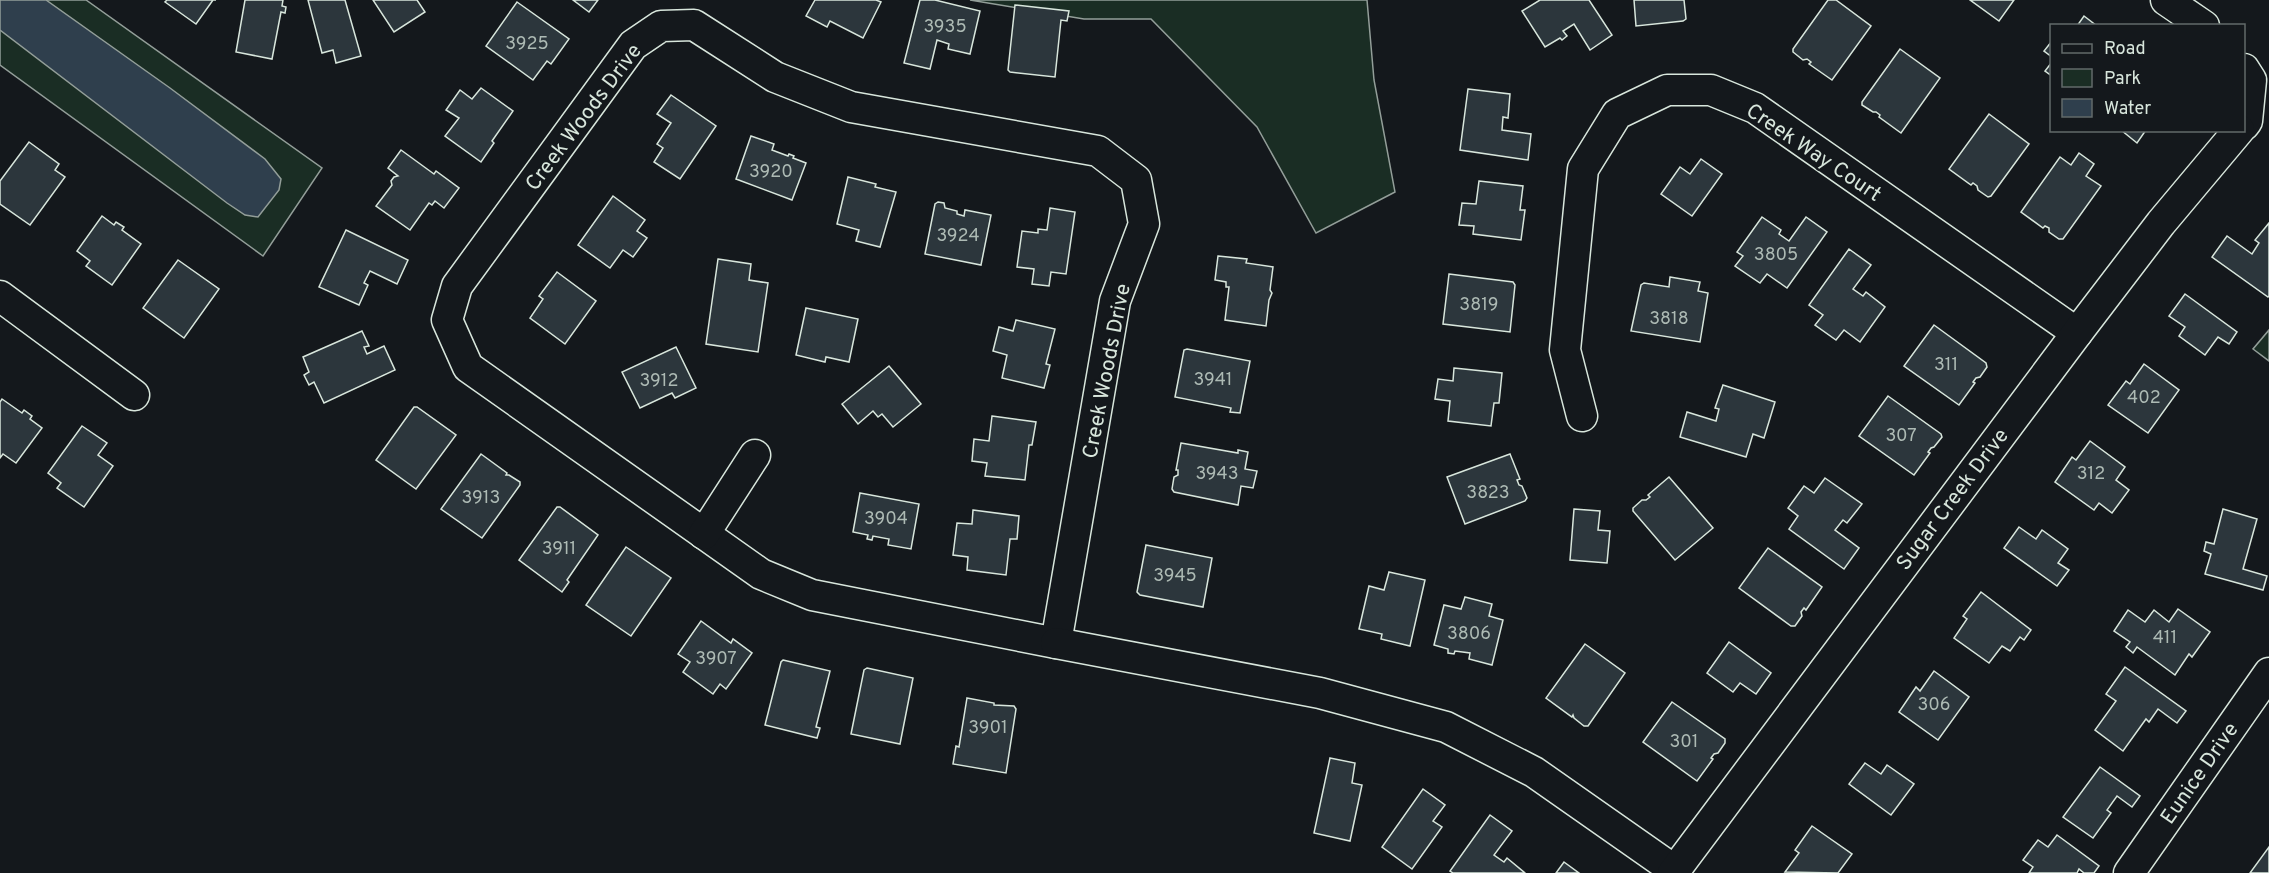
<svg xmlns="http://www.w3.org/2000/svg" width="2269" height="873" font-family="Overpass,sans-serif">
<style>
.green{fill:#1a2d24;stroke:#939e99;stroke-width:1.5}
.water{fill:#2f3f4d;stroke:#939e99;stroke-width:1.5}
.building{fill:#2c363c;stroke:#d8e6dc;stroke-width:1.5}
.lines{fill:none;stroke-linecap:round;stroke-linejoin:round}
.minor-casing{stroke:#d8e6dc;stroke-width:33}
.minor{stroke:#14181c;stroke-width:30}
.labels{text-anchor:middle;stroke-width:4.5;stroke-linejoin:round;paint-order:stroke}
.number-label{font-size:18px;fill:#adbab4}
.street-label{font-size:21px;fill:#d8e6dc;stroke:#14181c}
</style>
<rect width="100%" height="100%" fill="#14181c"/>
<g class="green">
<polygon points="0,0 86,0 322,168 263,256 0,65"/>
<polygon points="970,0 1367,0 1374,80 1395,192 1316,233 1257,127 1151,19 1084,19"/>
<polygon points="2269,330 2269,361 2253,349"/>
</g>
<polygon class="water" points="0,0 46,0 170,88 265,159 281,179 279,190 258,217 245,215 227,203 0,30"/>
<g class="building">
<polygon points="167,0 216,0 213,0 196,24 165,2"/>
<polygon points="245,0 283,0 282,6 286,7 285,13 281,12 272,59 236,52"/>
<polygon points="308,0 345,0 361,56 336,63 333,50 322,53"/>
<polygon points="373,0 417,0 425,12 394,32"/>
<polygon points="573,0 598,0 589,12"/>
<polygon points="815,0 876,0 881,2 863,38 830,21 827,27 806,16"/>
<polygon points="920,0 935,0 980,11 970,54 948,49 949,44 937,40 930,69 904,63"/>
<polygon points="1540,0 1589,0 1612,35 1590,50 1574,24 1563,31 1567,36 1562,40 1560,38 1545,47 1522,11"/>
<polygon points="1634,0 1684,0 1686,19 1683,21 1636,26"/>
<polygon points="1828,0 1836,0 1871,26 1832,80 1809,64 1811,62 1807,59 1803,60 1793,52 1793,49"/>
<polygon points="1970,0 2014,0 1999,21"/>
<polygon points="517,2 569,39 551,64 547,61 533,80 486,46"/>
<polygon points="1015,5 1069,11 1067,21 1061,20 1055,77 1010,72 1008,70"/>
<polygon points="2084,16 2097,26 2077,26"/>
<polygon points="2052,41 2052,57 2044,51"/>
<polygon points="1900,49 1940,78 1901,133 1879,117 1880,115 1876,112 1873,112 1862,105 1862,102"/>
<polygon points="2052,62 2052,76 2045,71"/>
<polygon points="481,88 513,111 492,141 494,143 481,162 445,136 459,118 446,110 460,90 472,99"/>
<polygon points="1468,89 1510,94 1508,118 1503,117 1502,130 1531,134 1528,160 1460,150"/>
<polygon points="671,95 716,126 680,179 654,162 663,148 657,144 671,123 657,114"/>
<polygon points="1989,114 2029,144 1991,196 1988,197 1978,190 1977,186 1973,183 1971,185 1949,169"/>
<polygon points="2121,130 2146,130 2137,143"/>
<polygon points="751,136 774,144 772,150 788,156 789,154 794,156 793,158 806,163 792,200 736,179"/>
<polygon points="29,142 59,164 55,170 65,177 30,225 0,204 0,181"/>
<polygon points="401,150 434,174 436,171 459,188 444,208 435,201 432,205 429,203 410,230 376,206 392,185 391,181 394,177 398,176 388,168"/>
<polygon points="2079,153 2094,164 2086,176 2101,186 2063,239 2059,239 2049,232 2049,228 2045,226 2043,228 2021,212 2060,157 2071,165"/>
<polygon points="1701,159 1722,174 1692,216 1661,194 1680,167 1690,174"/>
<polygon points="848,177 876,184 875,187 896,192 880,247 856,241 859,230 837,224"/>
<polygon points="1479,181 1523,186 1520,210 1525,210 1521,240 1473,234 1474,226 1459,225 1462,203 1476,204"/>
<polygon points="613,196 645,220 637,231 647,238 633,257 623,250 610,268 578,245"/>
<polygon points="938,202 944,203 945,208 957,211 957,214 964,216 965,210 991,215 981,265 925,254 935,204"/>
<polygon points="1050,208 1075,212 1066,274 1051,272 1049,286 1032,284 1034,269 1017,267 1022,231 1038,233 1038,229 1047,230"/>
<polygon points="102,216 114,225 116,222 124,227 122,230 141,244 112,285 86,266 90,261 77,251"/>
<polygon points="1762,217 1781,230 1779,234 1789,241 1806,217 1827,232 1787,288 1767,274 1760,283 1735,266 1743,256 1737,252"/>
<polygon points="2269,223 2269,296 2268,297 2212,257 2227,236 2252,254 2259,243 2255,240"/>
<polygon points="346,230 408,260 397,284 370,271 364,283 368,285 359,305 319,287"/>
<polygon points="1849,249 1871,265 1853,289 1863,296 1866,292 1885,307 1860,342 1844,330 1836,340 1815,325 1823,315 1809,305"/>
<polygon points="1218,256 1247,259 1246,263 1273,267 1270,290 1272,293 1269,300 1266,326 1225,320 1229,287 1226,287 1226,282 1215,280"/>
<polygon points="718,259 751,264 749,280 768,283 758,352 706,344"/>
<polygon points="178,260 219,289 184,338 143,308"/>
<polygon points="557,272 596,301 565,344 530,318 543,299 539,296"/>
<polygon points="1449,274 1513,282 1515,285 1510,332 1443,324"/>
<polygon points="1670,277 1700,282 1698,291 1708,293 1700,342 1631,331 1641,285 1644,283 1669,287"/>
<polygon points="2185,294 2237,332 2229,344 2218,337 2205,355 2179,336 2185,327 2169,316"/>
<polygon points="806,308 858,319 849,362 826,357 825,362 796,355"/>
<polygon points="1016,320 1055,329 1046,364 1050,365 1044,388 1002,378 1007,355 993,351 999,327 1013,331"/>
<polygon points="1934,325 1986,363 1987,367 1980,377 1976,378 1973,382 1975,383 1959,405 1904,366"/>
<polygon points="362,331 369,346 364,347 367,354 384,346 395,370 324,403 314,382 309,385 304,375 309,372 303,357"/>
<polygon points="676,347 696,388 675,398 672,393 640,408 622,372"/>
<polygon points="1187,349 1250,361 1240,413 1230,412 1231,408 1175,397 1184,350"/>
<polygon points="2144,364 2179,390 2148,433 2108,405 2126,381 2130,384"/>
<polygon points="889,366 921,404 893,427 882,414 878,417 873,411 858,424 842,404"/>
<polygon points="1454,368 1502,373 1499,403 1494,403 1491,426 1448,421 1450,401 1435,399 1438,379 1453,381"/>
<polygon points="1723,385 1775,402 1764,438 1753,434 1746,457 1680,437 1687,412 1716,421 1719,409 1715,408"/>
<polygon points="1888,396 1941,434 1942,437 1934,447 1931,448 1928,452 1930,453 1914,475 1859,436"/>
<polygon points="2,399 22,413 24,410 32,416 30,419 42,428 16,463 3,454 0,458 0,402"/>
<polygon points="414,407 417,407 456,435 416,489 376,460"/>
<polygon points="992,416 1036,422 1032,445 1029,445 1025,480 985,476 987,463 972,461 974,439 989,441"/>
<polygon points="82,426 107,443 98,455 113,466 84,507 57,488 61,483 48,473"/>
<polygon points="2090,441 2125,467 2116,480 2129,490 2112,513 2099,503 2094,510 2055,482 2072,457 2076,460"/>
<polygon points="1181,443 1238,453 1238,450 1248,452 1245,469 1257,471 1253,488 1241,486 1238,505 1174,492 1172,489 1174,477 1178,475 1178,470 1176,470"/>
<polygon points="481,454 507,473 506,475 509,475 520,482 520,485 482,538 441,509"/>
<polygon points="1510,454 1520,479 1517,480 1519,485 1522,486 1527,498 1525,501 1465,524 1447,477"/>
<polygon points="1669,477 1713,528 1675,560 1633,511 1633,508 1642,500 1646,500 1650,497 1648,495"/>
<polygon points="1825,478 1862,504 1847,523 1843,520 1835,530 1859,548 1844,569 1789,529 1798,516 1788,508 1804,486 1814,493"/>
<polygon points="860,493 919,504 911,549 888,545 889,539 873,536 872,540 867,539 868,535 853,532"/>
<polygon points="557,507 560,507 598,535 567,580 569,582 562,592 519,560"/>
<polygon points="1574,509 1600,511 1598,530 1610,531 1607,563 1570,560"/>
<polygon points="2223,509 2257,519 2243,569 2267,576 2263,590 2205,574 2211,554 2204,551 2206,542 2214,544"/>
<polygon points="973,510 1019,516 1017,539 1010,539 1006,575 967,570 968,557 953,555 957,523 972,524"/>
<polygon points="2019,527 2036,539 2042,530 2068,549 2058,563 2069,570 2057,586 2004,548"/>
<polygon points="1146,545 1212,558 1203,607 1140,595 1137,592"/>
<polygon points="626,547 671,578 631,636 586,605"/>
<polygon points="1768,548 1822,587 1806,610 1804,608 1801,612 1802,616 1795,626 1791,626 1739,588"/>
<polygon points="1389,572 1425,580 1410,646 1381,639 1382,634 1359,629 1369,586 1384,590"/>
<polygon points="1981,592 2031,630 2024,640 2020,637 2010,651 2002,646 1989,663 1954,638 1967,619 1963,616"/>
<polygon points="1465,597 1492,604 1489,616 1503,620 1492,665 1469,659 1470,653 1455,651 1454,654 1448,653 1448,649 1434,645 1444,605 1461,609"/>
<polygon points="2178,609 2210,632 2192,657 2189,654 2175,675 2137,647 2133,653 2126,647 2130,642 2114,631 2128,610 2145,622 2154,610 2169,622"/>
<polygon points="701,621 731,643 733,639 752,653 726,689 720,684 713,694 683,672 690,662 678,654"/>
<polygon points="1729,642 1771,673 1756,694 1740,683 1733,692 1707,673"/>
<polygon points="1585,644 1625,673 1588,726 1584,726 1574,718 1573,715 1572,717 1546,698"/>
<polygon points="783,660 830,671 816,727 820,728 817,738 765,725 781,662"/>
<polygon points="2125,667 2186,711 2177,723 2158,709 2149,722 2146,719 2123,751 2095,730 2116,701 2106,694"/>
<polygon points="867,668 913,678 900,744 851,734 864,670"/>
<polygon points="1934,671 1969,697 1938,740 1899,712 1916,687 1920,691"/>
<polygon points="967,698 994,703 994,705 1014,706 1016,709 1006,773 953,764 956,746 959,747"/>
<polygon points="1672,702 1725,739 1725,743 1718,753 1714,754 1711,758 1713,759 1697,781 1643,742"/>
<polygon points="1330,758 1355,763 1352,783 1362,785 1350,841 1314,833"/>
<polygon points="1865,763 1881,774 1887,765 1914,784 1891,815 1849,784"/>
<polygon points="2100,767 2140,796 2132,807 2117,796 2107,810 2111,813 2093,838 2063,817"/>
<polygon points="1423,789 1445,805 1433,821 1442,827 1412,869 1382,847"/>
<polygon points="1490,815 1512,831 1494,855 1504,862 1507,858 1525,873 1453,873 1450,871"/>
<polygon points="1812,826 1852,854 1838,873 1785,872 1799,853 1795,850"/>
<polygon points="2057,835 2099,866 2094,873 2084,873 2079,869 2077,873 2029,873 2033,867 2023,860 2038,840 2048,847"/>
<polygon points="2269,847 2269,873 2250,873"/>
<polygon points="1564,862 1579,873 1556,873"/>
</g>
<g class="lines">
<defs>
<g id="minor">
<polyline points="2166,0 2204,26"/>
<polygon points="694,25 775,77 851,107 1098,151 1136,180 1144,224 1115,301 1056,643 812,595 761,574 468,367 447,320 457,286 633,45 661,26"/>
<polyline points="2244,69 2251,80 2247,121 2244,125"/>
<polyline points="0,296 134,395"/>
<polyline points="1582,416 1565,350 1583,169 1617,114 1667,90 1711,90 1755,108 2077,333"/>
<polyline points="704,534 755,455"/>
<polyline points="1056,643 1320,693 1446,727 1534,772 1674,870"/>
<polyline points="1673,873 2077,333 2161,223 2239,130"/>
<polyline points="2129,873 2269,673"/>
</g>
</defs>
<use href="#minor" class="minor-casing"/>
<use href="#minor" class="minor"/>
</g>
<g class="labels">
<g class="number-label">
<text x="945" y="32">3935</text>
<text x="527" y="49">3925</text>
<text x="771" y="177">3920</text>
<text x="958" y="241">3924</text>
<text x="1776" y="260">3805</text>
<text x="1479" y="310">3819</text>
<text x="1669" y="324">3818</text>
<text x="1946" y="370">311</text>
<text x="1213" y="385">3941</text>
<text x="659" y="386">3912</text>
<text x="2144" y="403">402</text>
<text x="1901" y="441">307</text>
<text x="1217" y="479">3943</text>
<text x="2091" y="479">312</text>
<text x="1488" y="498">3823</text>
<text x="481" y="503">3913</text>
<text x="886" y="524">3904</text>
<text x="559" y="554">3911</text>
<text x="1175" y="581">3945</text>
<text x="1469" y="639">3806</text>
<text x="2165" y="643">411</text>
<text x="716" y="664">3907</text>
<text x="1934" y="710">306</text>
<text x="988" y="733">3901</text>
<text x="1684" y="747">301</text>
</g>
<g class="street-label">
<text transform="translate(583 117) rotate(-53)" y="7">Creek Woods Drive</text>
<text transform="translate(1814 152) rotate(34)" y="7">Creek Way Court</text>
<text transform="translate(1106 371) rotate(-79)" y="7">Creek Woods Drive</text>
<text transform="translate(1952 499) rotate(-53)" y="7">Sugar Creek Drive</text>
<text transform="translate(2199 773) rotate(-55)" y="7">Eunice Drive</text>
</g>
</g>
<rect x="2050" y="24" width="195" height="108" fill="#14181c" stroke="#626a69" stroke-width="1.5"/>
<rect x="2062" y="44" width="30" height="9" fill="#14181c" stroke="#626a69" stroke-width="1.5"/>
<text x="2104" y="54" font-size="18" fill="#d8e6dc">Road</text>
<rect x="2062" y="69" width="30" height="18" fill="#1a2d24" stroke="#626a69" stroke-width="1.5"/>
<text x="2104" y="84" font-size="18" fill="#d8e6dc">Park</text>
<rect x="2062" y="99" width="30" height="18" fill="#2f3f4d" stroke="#626a69" stroke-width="1.5"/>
<text x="2104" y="114" font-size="18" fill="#d8e6dc">Water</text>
</svg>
